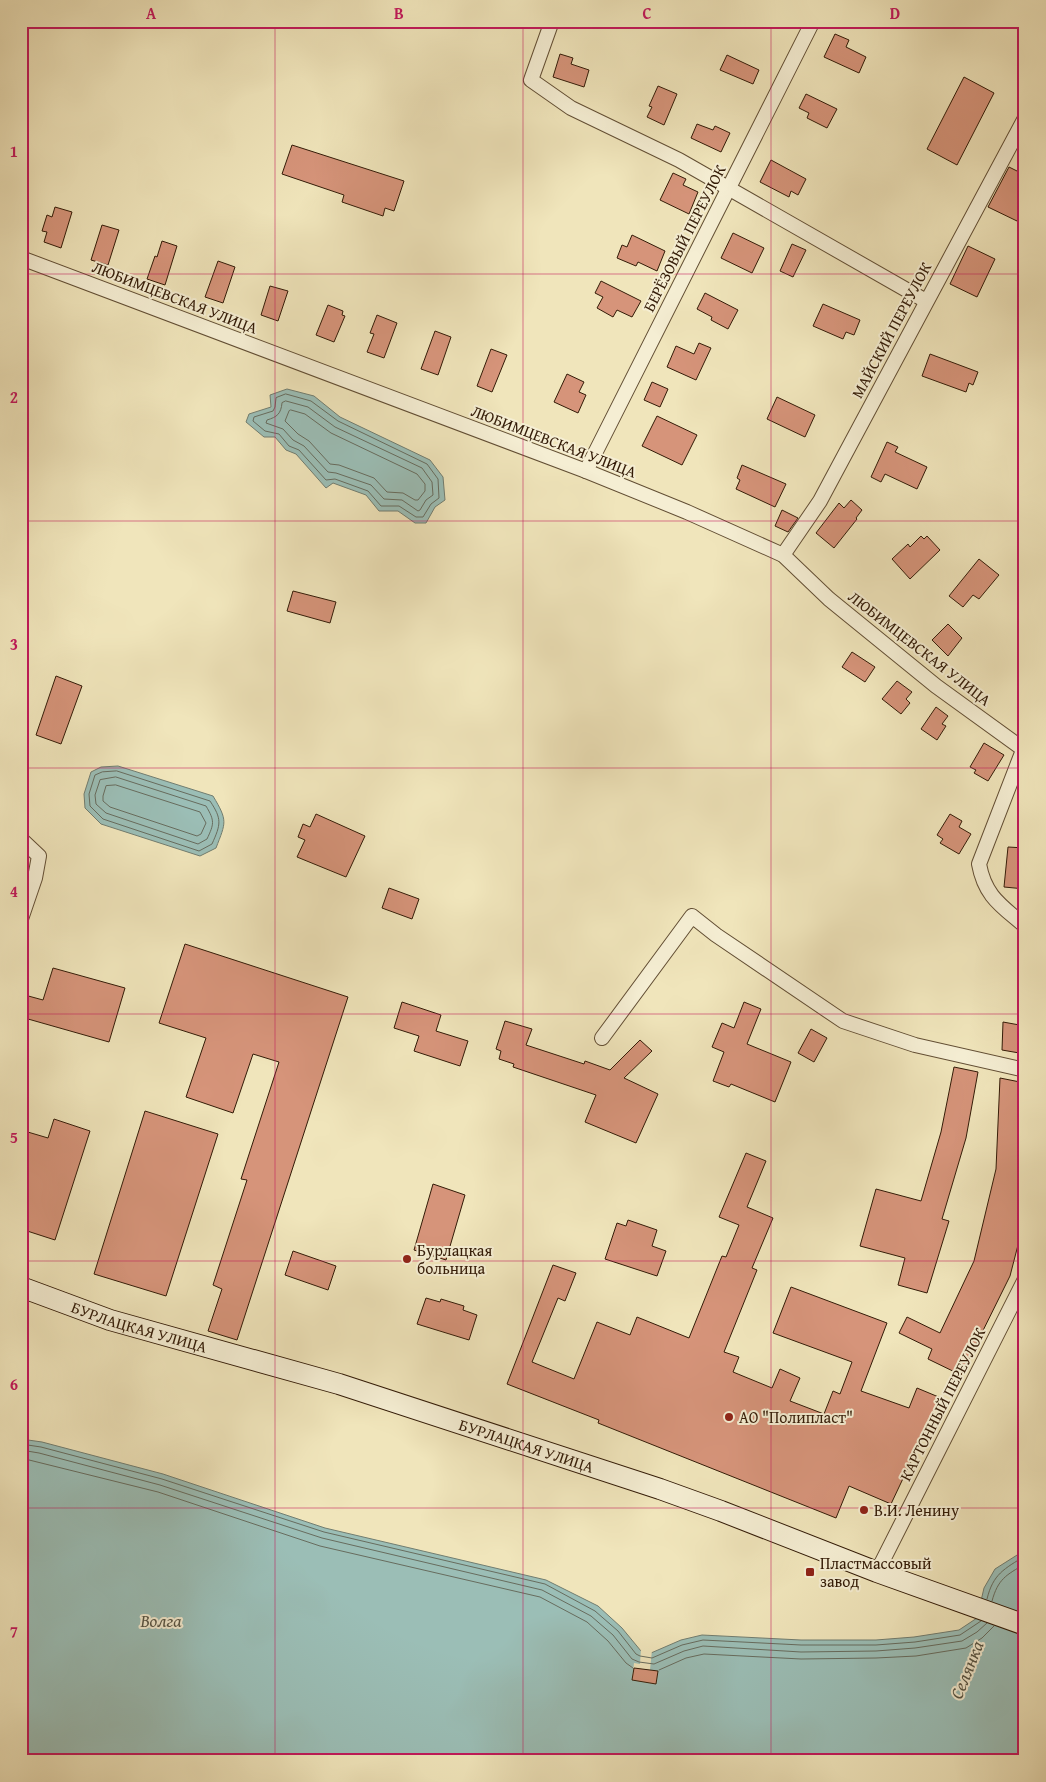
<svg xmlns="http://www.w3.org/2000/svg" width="1046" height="1782" font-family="'Gentium Book Plus',serif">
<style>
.water{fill:#9bbeb6;stroke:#717d70}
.pier{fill:#f0e5bb}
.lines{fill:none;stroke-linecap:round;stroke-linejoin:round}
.shore{stroke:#676c5e;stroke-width:1}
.building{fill:#d6947a;stroke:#331b07}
.street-casing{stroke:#624e34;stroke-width:16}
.secondary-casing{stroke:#331b07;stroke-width:22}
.street{stroke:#f5eed3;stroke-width:14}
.secondary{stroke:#f5eed3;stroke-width:20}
.grid{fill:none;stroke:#c2185b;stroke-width:1;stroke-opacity:0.55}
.poi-dot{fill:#8f2418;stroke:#f5eed3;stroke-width:2}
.labels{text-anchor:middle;stroke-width:4;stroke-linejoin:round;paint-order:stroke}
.street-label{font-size:16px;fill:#331b07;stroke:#f5eed3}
.poi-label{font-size:16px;fill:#331b07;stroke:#f5eed3;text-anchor:start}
.water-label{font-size:18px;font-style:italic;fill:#575444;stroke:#f5eed3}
.neatline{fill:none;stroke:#c2185b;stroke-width:2}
.grid-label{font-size:16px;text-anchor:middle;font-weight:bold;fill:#c2185b}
</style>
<rect width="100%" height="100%" fill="#f0e5bb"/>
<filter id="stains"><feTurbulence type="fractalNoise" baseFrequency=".004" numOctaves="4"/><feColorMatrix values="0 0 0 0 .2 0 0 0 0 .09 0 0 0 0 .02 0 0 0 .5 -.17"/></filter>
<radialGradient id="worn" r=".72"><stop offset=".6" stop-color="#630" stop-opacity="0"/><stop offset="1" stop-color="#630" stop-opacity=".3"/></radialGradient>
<g class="water">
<polygon points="287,389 314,396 340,417 430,460 443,477 445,500 435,507 426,523 415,523 398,511 379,511 366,495 333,483 326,488 296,454 286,450 275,437 264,437 246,422 249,414 271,407 270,395"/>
<path d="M118,766L213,796C228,821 226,822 216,848L200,856L101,824L85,808L84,794L91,772L101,767Z"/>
<polygon points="21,1439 42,1442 163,1474 325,1528 546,1580 598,1606 622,1628 641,1651 651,1653 681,1640 702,1635 801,1640 876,1640 914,1637 959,1630 977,1618 984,1588 995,1569 1025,1550 1025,1761 21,1761"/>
</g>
<polygon class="pier" points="641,1648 652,1650 650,1670 658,1671 656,1684 632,1680 634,1663 640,1664"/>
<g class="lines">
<g class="shore">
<polygon points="286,394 311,401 338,421 427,464 438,479 439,498 431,504 423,517 416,517 399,506 381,506 368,491 335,479 326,480 299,450 289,446 279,434 265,431 253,421 254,417 273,411 275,407 276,398"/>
<path d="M286,401L308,407L335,427L422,468L432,482L433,495L426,500L420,510L418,511L402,500L384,499L371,485L336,473L328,472L304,446L293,440L283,429L266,423L267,420C277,417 281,414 282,403Z"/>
<polygon points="291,410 305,414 331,433 417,474 425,484 425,491 418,500 415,500 403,493 387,492 374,478 339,465 330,464 309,441 298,434 285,421 289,411"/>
<path d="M117,771L210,801C222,819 221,824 212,844L199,851L103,819L90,806L89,794L95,775L102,772Z"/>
<path d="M116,777L206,806C215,821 214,824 207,839L198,844L106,813L96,804L95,795L100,780Z"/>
<polygon points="116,785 200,812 206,823 201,834 197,836 110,807 103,801 103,796 106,786"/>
<polyline points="21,1444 41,1447 162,1479 324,1532 545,1584 595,1611 618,1631 636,1654 640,1656 652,1658 682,1645 703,1640 801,1645 876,1645 915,1642 960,1635 981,1621"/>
<polyline points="21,1450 39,1453 160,1485 322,1538 542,1590 591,1616 613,1635 632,1659 639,1662 654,1664 684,1651 703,1646 801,1652 876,1651 915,1648 962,1641 977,1632 987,1623"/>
<polyline points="21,1458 158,1492 320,1546 540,1597 587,1622 608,1641 626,1663 633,1668"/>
<path d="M987,1599C993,1574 1004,1569 1025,1556"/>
<path d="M992,1601C998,1579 1006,1575 1025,1564"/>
<polyline points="659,1670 686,1658 704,1654 801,1659 876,1658 916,1656 966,1648 982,1638 994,1626"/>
</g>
</g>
<g class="building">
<polygon points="835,34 849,40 846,47 866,57 859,73 824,57"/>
<polygon points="560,54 573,58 571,64 589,70 584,87 553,77"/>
<polygon points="727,55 759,70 753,84 720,70"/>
<polygon points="964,77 994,93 957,165 927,149"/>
<polygon points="658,86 677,94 664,125 647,117 652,107 649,106"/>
<polygon points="806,94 837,109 827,128 807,118 809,113 799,108"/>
<polygon points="697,124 713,130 715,126 730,133 721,152 691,138"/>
<polygon points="292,145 404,181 394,211 385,208 383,216 342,202 344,195 282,174"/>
<polygon points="771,160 806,179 798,195 791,191 789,197 760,182"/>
<polygon points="1009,167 1025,175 1025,205 1017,221 988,207"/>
<polygon points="673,173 686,179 683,185 698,192 689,214 660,200"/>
<polygon points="55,207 72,212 61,248 44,242 47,232 42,231 47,215 52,217"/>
<polygon points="102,225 119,230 108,265 91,260"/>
<polygon points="733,233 764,248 752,273 721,258"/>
<polygon points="632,235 665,251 657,271 638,262 636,266 617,258 622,245 627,247"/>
<polygon points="162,241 177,246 165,285 147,279 155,256 157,257"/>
<polygon points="792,244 806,250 793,277 780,271"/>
<polygon points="968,246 995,259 977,297 950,284"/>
<polygon points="218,261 235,267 223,303 205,297"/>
<polygon points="601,281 641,301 632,317 617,310 613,317 597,308 603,297 595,293"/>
<polygon points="270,286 288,291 278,321 261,315"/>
<polygon points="705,293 738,310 728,329 711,320 712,317 697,309"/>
<polygon points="823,304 860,320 854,335 846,332 843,339 813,326"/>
<polygon points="328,305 343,311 342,315 345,316 334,342 316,335"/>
<polygon points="377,315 397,323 384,358 367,352 374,334 370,333"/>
<polygon points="435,331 451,337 438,375 421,369"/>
<polygon points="699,343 711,348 696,380 667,367 676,346 694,354"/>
<polygon points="491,349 507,355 492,392 477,386"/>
<polygon points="930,354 978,372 973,385 969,383 966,392 922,376"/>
<polygon points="567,374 584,382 579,392 586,395 578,413 554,402"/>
<polygon points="652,382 668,389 660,407 644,400"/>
<polygon points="777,397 815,415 805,437 767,419"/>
<polygon points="657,416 697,435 682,465 642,446"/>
<polygon points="887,442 898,447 895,452 927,467 917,489 885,474 881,482 871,477"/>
<polygon points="742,465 786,484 775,507 736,489 740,480 737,478"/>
<polygon points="851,500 862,510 856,518 857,519 834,548 816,533 839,503 844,508"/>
<polygon points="782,510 798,518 788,532 775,526"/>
<polygon points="921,536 924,539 927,536 940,550 910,579 892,559 908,544 910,547"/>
<polygon points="979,559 999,575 979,599 973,595 963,607 949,596"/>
<polygon points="293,591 336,602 330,623 287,611"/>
<polygon points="948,624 962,638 948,656 932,640"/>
<polygon points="852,652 875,667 865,682 842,667"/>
<polygon points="56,676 82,686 61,744 36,735"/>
<polygon points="897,681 912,692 906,699 910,703 901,714 882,699"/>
<polygon points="936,707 948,716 942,724 946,726 937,740 921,729"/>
<polygon points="984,743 1004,755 988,781 974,773 976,770 970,767"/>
<polygon points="316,814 365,836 346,877 297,857 305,840 298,837 303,824 310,827"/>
<polygon points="950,814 962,821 959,827 971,834 959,854 940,843 943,839 937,835"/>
<polygon points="1008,847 1025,848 1025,889 1004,887"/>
<polygon points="389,888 419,899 412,919 382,908"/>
<polygon points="185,944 348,997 237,1340 208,1331 222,1289 213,1285 247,1180 241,1179 279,1062 253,1054 233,1113 186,1097 206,1038 159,1023"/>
<polygon points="53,968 125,988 109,1042 21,1017 21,994 43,1000"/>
<polygon points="402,1002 441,1015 436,1031 468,1041 460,1066 414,1051 419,1036 394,1028"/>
<polygon points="744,1002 761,1009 747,1044 791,1062 775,1102 731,1084 729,1087 713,1081 724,1052 712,1047 722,1023 734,1028"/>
<polygon points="505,1021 532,1029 526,1045 584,1064 585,1061 610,1070 640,1040 652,1051 624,1078 658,1094 636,1143 585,1122 596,1095 513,1067 514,1064 499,1059 501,1051 496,1049"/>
<polygon points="1003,1022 1025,1026 1025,1054 1002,1050"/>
<polygon points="811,1029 827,1038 814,1062 798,1053"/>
<polygon points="954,1067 978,1072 966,1138 942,1219 949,1221 927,1293 898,1285 905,1258 860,1246 876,1189 921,1201 941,1132"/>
<polygon points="1000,1078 1025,1083 1025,1218 1010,1276 961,1375 928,1359 932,1349 899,1333 907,1317 940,1333 974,1261 996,1169"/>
<polygon points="145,1111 218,1134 166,1296 94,1274"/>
<polygon points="54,1119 90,1131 55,1240 21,1229 21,1130 48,1138"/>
<polygon points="746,1153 766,1161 747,1207 773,1218 752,1268 757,1270 724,1352 739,1357 733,1372 772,1388 780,1369 800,1378 790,1401 824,1414 833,1391 840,1394 852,1362 773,1333 791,1287 887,1323 861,1391 909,1408 917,1388 941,1398 891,1504 849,1486 836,1518 598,1423 599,1420 507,1384 553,1265 576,1273 565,1301 558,1298 532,1362 574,1379 597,1322 630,1335 637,1317 689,1338 722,1256 726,1257 739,1225 719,1217"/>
<polygon points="433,1184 465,1195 446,1260 414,1250"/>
<polygon points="628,1220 657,1230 652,1246 666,1251 657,1276 605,1259 617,1223 626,1226"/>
<polygon points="293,1251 336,1266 328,1290 285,1275"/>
<polygon points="426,1298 440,1302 441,1299 464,1306 463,1310 477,1315 469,1340 417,1324"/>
<polygon points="634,1668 658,1671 656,1684 632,1680"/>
</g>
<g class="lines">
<defs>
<g id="street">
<polyline points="552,21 531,80 571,108 679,160 926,301"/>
<polyline points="21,258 586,471 687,512 783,555 829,599 936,686 1023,749"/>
<polyline points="586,471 813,21"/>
<polyline points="783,555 820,501 1025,118"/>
<path d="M1025,745L979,864C985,897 1002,906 1025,926"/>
<polyline points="21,839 39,856 35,878 21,919"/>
<polyline points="602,1038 692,916 716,935 843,1021 915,1045 1025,1070"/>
<polyline points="877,1572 1025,1279"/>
</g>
<g id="secondary">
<path id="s1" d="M21,1287L110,1320L339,1384L660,1489L721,1511L877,1572L1025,1625"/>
</g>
</defs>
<use href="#street" class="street-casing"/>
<use href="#secondary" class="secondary-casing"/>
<use href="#street" class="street"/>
<use href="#secondary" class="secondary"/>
</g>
<path class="grid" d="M275,21V1761M523,21V1761M771,21V1761M21,274H1025M21,521H1025M21,768H1025M21,1014H1025M21,1261H1025M21,1508H1025"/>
<g class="poi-dot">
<circle cx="407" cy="1259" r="5"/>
<circle cx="729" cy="1417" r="5"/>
<circle cx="864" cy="1510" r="5"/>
<rect x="805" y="1567" width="10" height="10" rx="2.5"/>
</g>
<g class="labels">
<g class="street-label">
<text transform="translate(684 238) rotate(-63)" y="6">БЕРЁЗОВЫЙ ПЕРЕУЛОК</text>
<text transform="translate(175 297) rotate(21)" y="6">ЛЮБИМЦЕВСКАЯ УЛИЦА</text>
<text transform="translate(891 330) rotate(-62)" y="6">МАЙСКИЙ ПЕРЕУЛОК</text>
<text transform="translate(554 441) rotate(21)" y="6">ЛЮБИМЦЕВСКАЯ УЛИЦА</text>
<text transform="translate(920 648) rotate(38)" y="6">ЛЮБИМЦЕВСКАЯ УЛИЦА</text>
<text dy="6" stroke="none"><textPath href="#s1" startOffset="125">БУРЛАЦКАЯ УЛИЦА</textPath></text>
<text transform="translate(942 1404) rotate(-63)" y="6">КАРТОННЫЙ ПЕРЕУЛОК</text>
<text dy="6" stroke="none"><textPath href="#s1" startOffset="530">БУРЛАЦКАЯ УЛИЦА</textPath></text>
</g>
<g class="poi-label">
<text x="417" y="1256">Бурлацкая<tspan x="417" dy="18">больница</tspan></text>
<text x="739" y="1423">АО "Полипласт"</text>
<text x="874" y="1516">В.И. Ленину</text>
<text x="820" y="1569">Пластмассовый<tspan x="820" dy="18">завод</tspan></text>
</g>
<g class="water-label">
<text x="161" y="1627">Волга</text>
<text transform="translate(967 1670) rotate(-68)" y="6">Селянка</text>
</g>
</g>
<rect width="1046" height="1782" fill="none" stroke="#f0e5bb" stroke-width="55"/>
<rect x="28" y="28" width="990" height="1726" class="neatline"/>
<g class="grid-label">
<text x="151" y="19">A</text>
<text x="399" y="19">B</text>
<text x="647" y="19">C</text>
<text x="895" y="19">D</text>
<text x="14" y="157">1</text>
<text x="14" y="403">2</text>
<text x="14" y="650">3</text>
<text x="14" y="897">4</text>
<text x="14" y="1143">5</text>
<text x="14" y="1390">6</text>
<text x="14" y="1637">7</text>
</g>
<rect width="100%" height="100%" filter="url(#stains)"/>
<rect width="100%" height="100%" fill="url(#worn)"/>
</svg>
